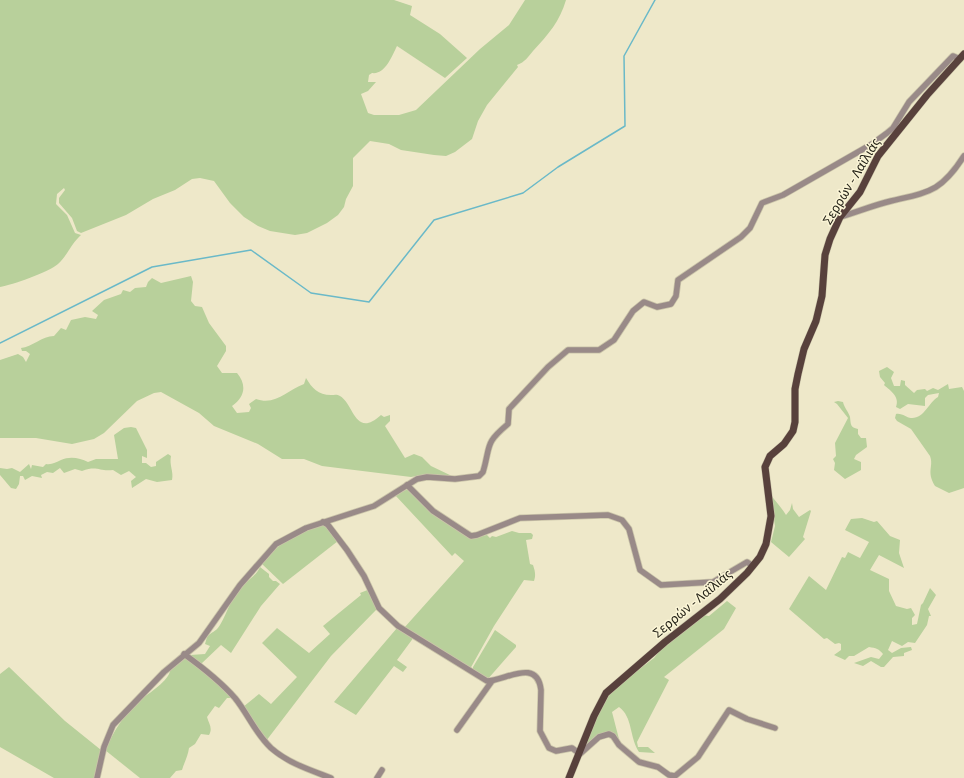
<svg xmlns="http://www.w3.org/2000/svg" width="964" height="778" font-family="'Source Sans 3',sans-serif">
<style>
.green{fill:#b8d09b}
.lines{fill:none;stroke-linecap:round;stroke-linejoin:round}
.stream{stroke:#6ab9c8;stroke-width:1.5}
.minor-casing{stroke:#cac4a9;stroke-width:7}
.major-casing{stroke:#cac4a9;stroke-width:8}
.minor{stroke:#998a88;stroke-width:5.5}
.major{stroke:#58413c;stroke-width:7}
.labels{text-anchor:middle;stroke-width:3;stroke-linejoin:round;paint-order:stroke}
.street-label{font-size:14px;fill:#242217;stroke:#fbf5d6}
</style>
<rect width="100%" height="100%" fill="#eee8c9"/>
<g class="green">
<path d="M0,0H394L412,6L410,15L440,34L467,58L445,78L397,46C392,56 385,75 372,73L369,75L368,82H376L368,91L361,94L368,113L374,115H399L416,110L480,49L509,25L525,0H566C560,21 548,35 533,51C528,57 525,62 517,65L518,67L487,105L478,121L472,139L455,152L446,156L434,155L401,150L389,144L370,141L353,158V186L346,199L344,207L338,215L327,223L307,233L295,235L270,231L258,226L244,217L230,203L214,181L200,178L192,179L175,190L153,199L126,215L81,233L77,231L72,218L59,203V198L65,190L64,188L57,194L56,204L67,215L75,233L81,235C71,244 67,256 58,264C49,272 12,285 0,287Z"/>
<path d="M191,276L193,282L191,301L195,306L202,307L209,323L226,346V351L217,366L222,373H237C247,385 245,397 232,406L237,413L249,412L251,408L249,404L256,399C276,406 287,390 304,384L306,378C312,388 318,395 331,395C334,395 337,394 340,396C354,404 355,439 381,415L384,417L390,415V421L385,426L405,458L414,454L422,457L431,466L454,477L422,475L411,477L322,466L304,459H282L258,444L214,426L199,413L161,392L154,393L137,401L104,433L94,439L72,444L36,438H0V360L18,354L23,357L26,362L30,354L26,351H22L21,348C32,347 42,336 54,336L61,328L66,330L71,320L85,317L96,319L98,315L92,311L104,300L121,294L123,290L130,292L135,288L146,287L148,282L152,278L161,283Z"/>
<path d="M887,367L894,372L891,378L894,386H900L901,380L905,381V385L914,393L917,390L925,389L927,391L933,388L938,390L948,384L949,389L962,387L964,391V488L949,493L935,486C926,471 934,467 930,456L911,429L897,421L895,418L896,414C903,413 906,418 911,418C924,419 929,402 938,397L939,393L928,395L925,398V406L908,404L900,409L896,407C900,397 891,391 884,385L885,383L880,377L879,371Z"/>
<path d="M838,401L843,402C844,407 849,413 850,417C851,425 850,427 858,429V434L861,438H866L867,447L856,455L854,459L861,462V470L845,479L834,470L835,463L833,459L836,456L835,443L848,418L837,404L834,402Z"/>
<path d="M131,427L136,428L147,450V458L142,456V463H146L151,467L156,466V462L168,454L171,456C169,465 174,472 172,480L157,482L146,479L132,488L131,481L136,477L129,471L121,475L113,470C99,472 98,465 82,471L75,469L64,473L60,468L53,473L47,472L41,475L42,478L32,476L25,480L23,476H20L19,484L16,489L11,488L0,475V468L7,469L12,468L20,472L29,464L31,469L32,465L43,467L46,464C52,465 56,462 61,460C70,456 80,458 88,462L96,459H118L114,435L124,428Z"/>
<path d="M408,489L474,537L487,535L490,538L492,536L496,537L512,531L519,533H531L533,535L532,539L526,540L530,564L533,565C535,571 536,575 534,581L524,580L494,626L470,669L404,628L464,561L455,553L452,556L395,495Z"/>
<path d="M770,494C776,502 781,507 786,515L790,510L792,503L793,509L799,517L810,510L811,511L803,537L805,539L789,557L771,542L775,526Z"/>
<path d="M862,518L874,522L877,521L890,536L900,540L899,553L904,568L879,555L870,570L889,579V591L896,606L907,609L911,608L915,615L912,618V625L917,624L921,605L923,603L930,588L936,595L928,609L931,616H929L927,625L915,643L908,642L902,646L892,641L888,650L892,653L901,648L911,647L912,650L904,653V656L893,657L884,667H881L871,661L863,666L854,663L871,657L879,659L883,654C879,649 876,648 869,647L854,656H849L845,660L834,655L841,650V644L839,643L835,644L827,638L824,639L789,609L809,576L826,590L842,557L845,558L848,552L860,558L869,542L845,530L851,519Z"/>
<path d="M317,525L325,526L338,541L283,584L261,563C282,541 290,537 317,525Z"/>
<path d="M260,567L269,574V577L273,581H276L280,584L261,606L231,653L221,645L201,664L190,655L205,654L210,646L205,644L207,637C211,632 216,632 220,625C228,612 231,596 243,585C249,579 256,576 260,567Z"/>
<polygon points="370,589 377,608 376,610 331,656 266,741 243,707 259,694 271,704 297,677 262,643 277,628 309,653 330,634 323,626 361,595 360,593"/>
<path d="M727,601L736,608L724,629L664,677L669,680L637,742L638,747H648L655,753L639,752C629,737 633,717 619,707L612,712L620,743L611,732L584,749L598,711L613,689L654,658L662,648L702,615L709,616Z"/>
<polygon points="397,628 414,637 397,660 407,667 403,672 394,666 356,715 334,702"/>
<polygon points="495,630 516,645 516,647 487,680 473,670 473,667"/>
<path d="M185,657L220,684L233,698H227L219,708L215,706L207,717C209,724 213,728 209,735L201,734L195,744L189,748C188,756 184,763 182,770L176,771L170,778H140L105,750C113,733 125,712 140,700C148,694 170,680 170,670Z"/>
<polygon points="9,667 65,721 101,750 96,778 54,778 0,747 0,674"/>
</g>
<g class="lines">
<polyline class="stream" points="0,343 152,267 251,250 311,293 369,302 434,220 523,193 558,167 625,126 624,56 655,0"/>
<defs>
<g id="minor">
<path d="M840,217C857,212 874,205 891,201C929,192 941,192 964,156"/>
<polyline points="407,485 433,511 471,536 477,535 520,518 608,515 622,520 629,529 640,570 661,585 713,582 747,562 753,566"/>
<path d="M323,522L328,525L347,550L364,576L379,608L398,626L487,681C505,681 537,657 541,690L540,731L549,748L556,751L572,748L580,754L599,737L609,734L613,736L619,745L639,762L658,767L669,775L675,776L698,757L729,710L747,719L775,728"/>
<path d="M184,654C202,667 220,681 235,698C248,714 255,733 271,748C288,763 310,770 331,778"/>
<polyline points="457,730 492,681"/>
<path d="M97,778L104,747L113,725L164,672L199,643L240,585L276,544L306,528L374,506L417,479L427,477L455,479L479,476L483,472C491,445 484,444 508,424L509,409L548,367L568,350H599L614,340L633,311L644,302L657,307L671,304L676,296L678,280L741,237L750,228L762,203L783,195L872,144L887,133L893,128L909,102L953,56L960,59"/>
<polyline points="377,778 382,770"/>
</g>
<polyline id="major" points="569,778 594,716 606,693 665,642 720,599 747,573 760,557 766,544 771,516 765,467 770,456 784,444 793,431 795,422 795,389 798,374 804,349 816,321 822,296 825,255 830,239 840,217 860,192 878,156 927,95 964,54"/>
</defs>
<use href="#minor" class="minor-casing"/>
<use href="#major" class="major-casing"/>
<use href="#minor" class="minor"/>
<use href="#major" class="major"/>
</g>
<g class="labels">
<g class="street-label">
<text transform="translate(851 181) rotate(-59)" y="5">Σερρών - Λαϊλιάς</text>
<text transform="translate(692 603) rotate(-40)" y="5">Σερρών - Λαϊλιάς</text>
</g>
</g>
</svg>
